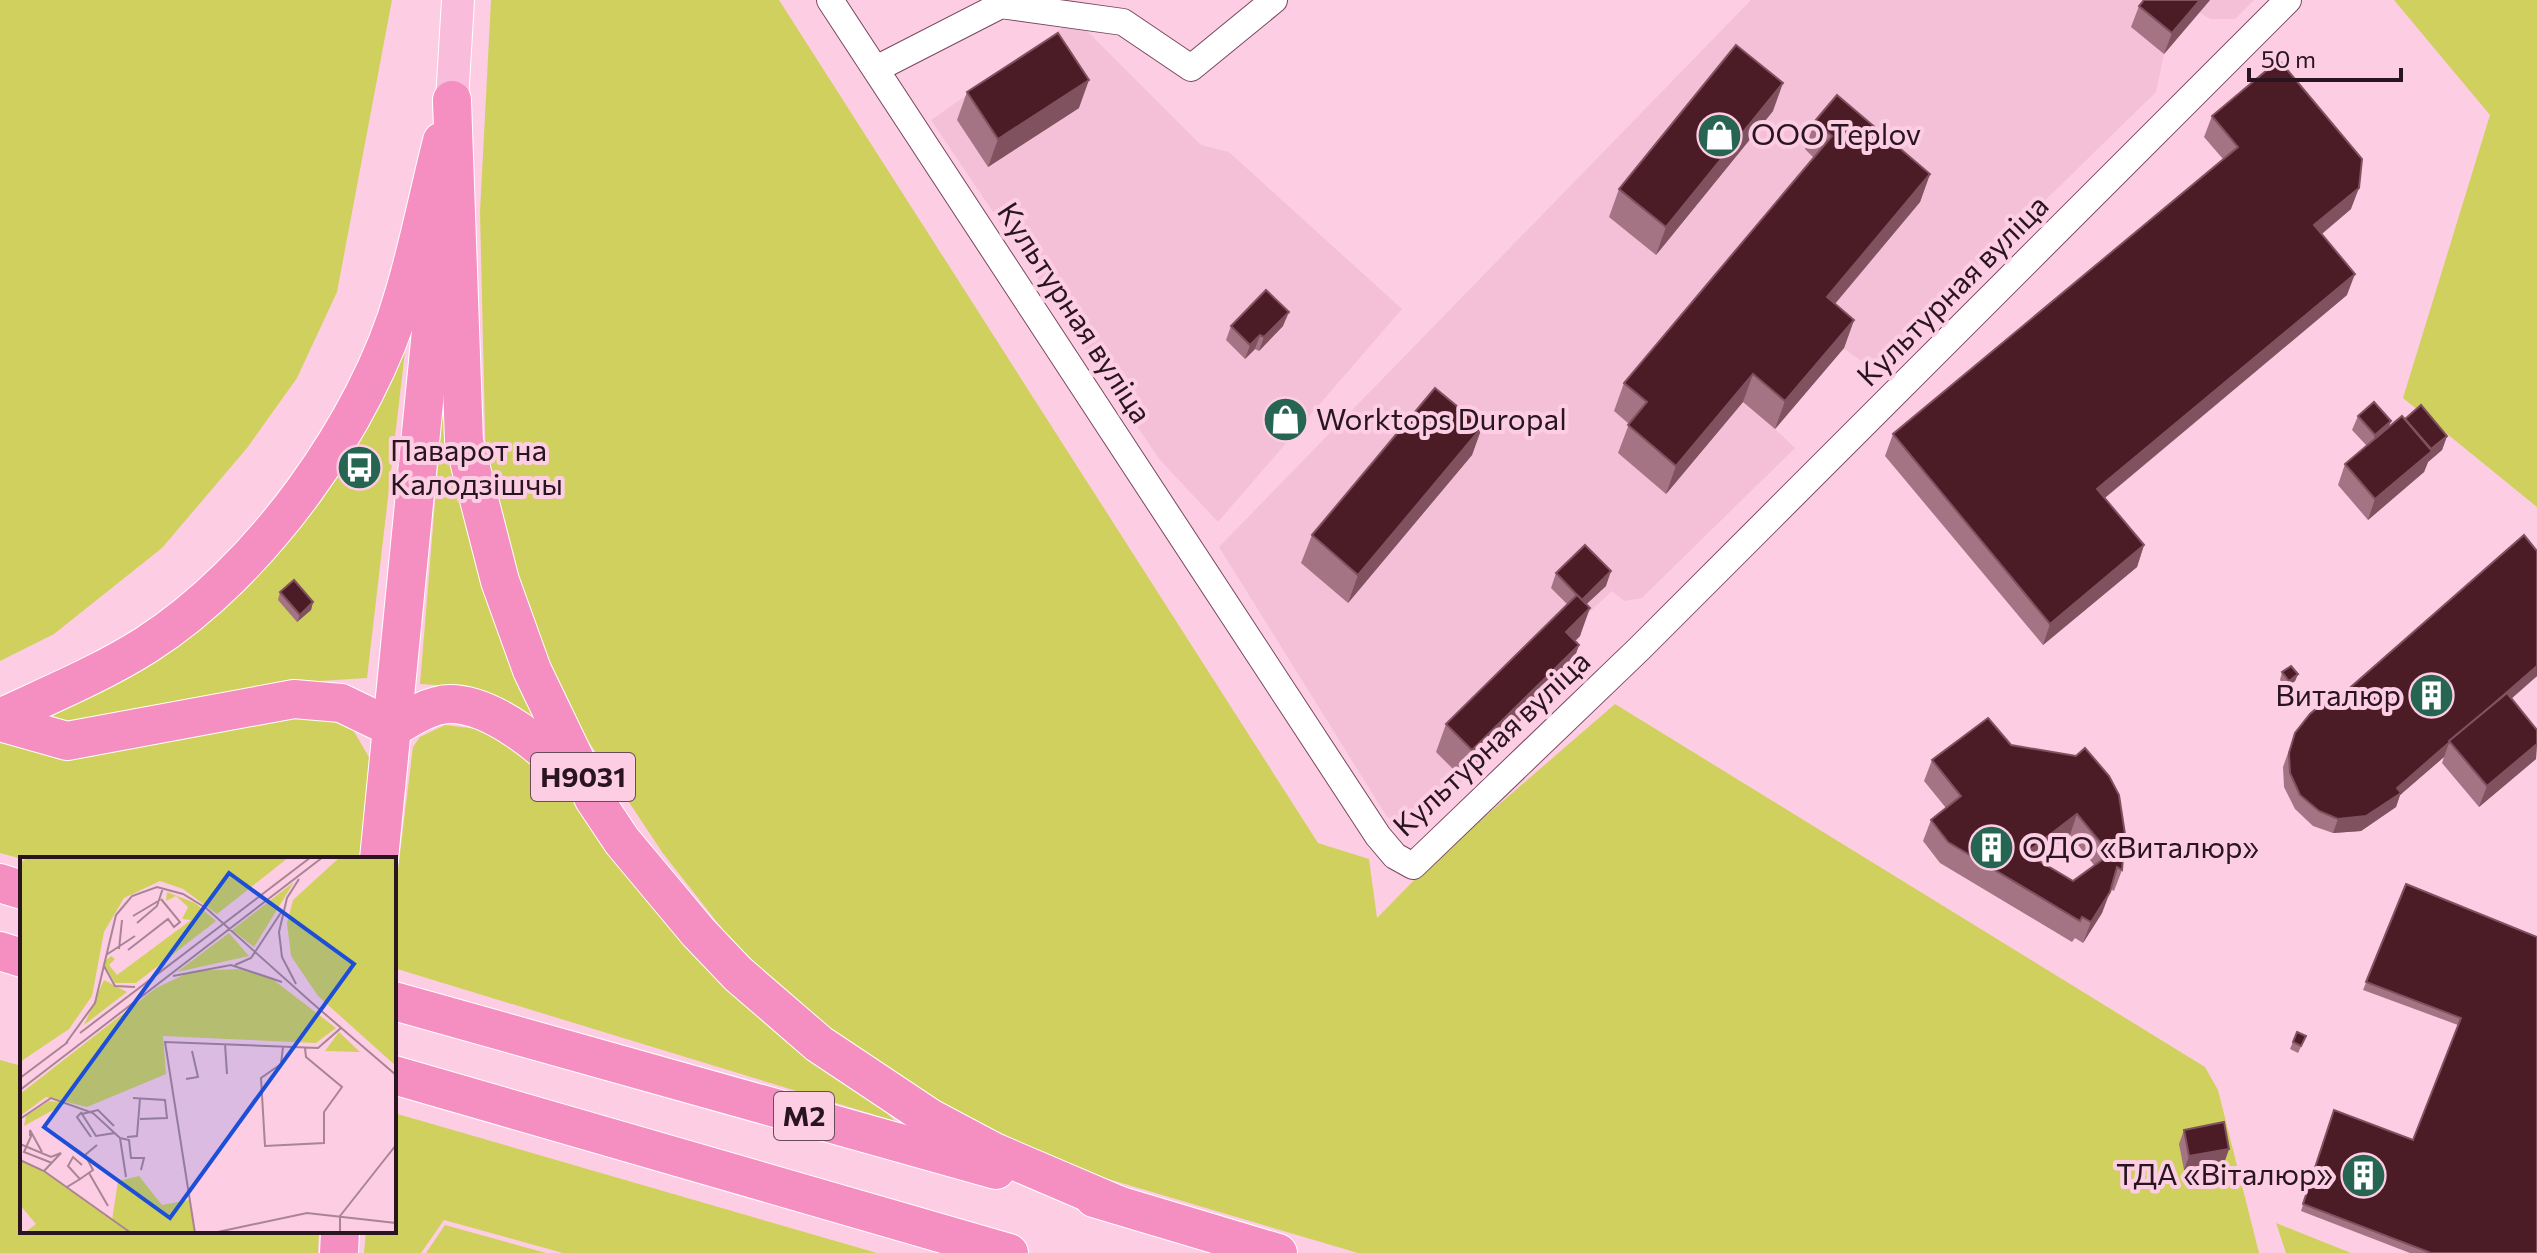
<svg xmlns="http://www.w3.org/2000/svg" width="2537" height="1253" font-family="Commissioner,sans-serif">
<style>
.built{fill:#f4c0d7}
.green{fill:#d0d05e}
.lines{fill:none;stroke-linecap:round;stroke-linejoin:round}
.minor-casing{stroke:#78475f;stroke-width:28}
.major-casing{stroke:#fff;stroke-width:34}
.highway-casing{stroke:#fff;stroke-width:40}
.minor{stroke:#fff;stroke-width:26}
.major{stroke:#f9bcda;stroke-width:32}
.highway{stroke:#f58fc2;stroke-width:38}
.wall{fill:#a47484;fill-rule:evenodd}
.shaded-wall{fill:#80515f}
.building{fill:#4b1b26;stroke:#80515f;stroke-width:2;fill-rule:evenodd}
.labels{text-anchor:middle;stroke-width:8;stroke-linejoin:round;paint-order:stroke}
.shield{fill:#fdcee3;stroke:#694c5a;stroke-width:2}
.shield-label{font-size:28px;font-weight:bold;fill:#29151f}
.poi-label{font-size:30px;fill:#29151f;stroke:#fdcee3;text-anchor:start}
.street-label{font-size:30px;fill:#29151f;stroke:#fdcee3}
.inset-road{fill:none;stroke:#a88495;stroke-width:2}
.view{fill:#1d4ed8;fill-opacity:0.15;stroke:#1d4ed8;stroke-width:4}
.inset-edge{fill:none;stroke:#29151f;stroke-width:4}
</style>
<rect width="100%" height="100%" fill="#fdcee3"/>
<g class="built">
<polygon points="1751,0 2254,0 2235,19 2210,19 2199,12 2164,54 2156,92 1873,369 1843,348 1775,429 1795,448 1642,598 1624,601 1612,591 1573,628 1580,636 1569,673 1419,825 1387,817 1219,547"/>
<polygon points="1075,19 1201,145 1229,152 1402,309 1218,522 1159,459 931,120"/>
</g>
<g class="green">
<polygon points="0,0 392,0 337,292 297,378 247,448 162,548 54,634 0,661"/>
<polygon points="491,0 779,0 1318,843 1369,859 1377,918 1429,865 1615,704 2205,1067 2218,1090 2259,1253 1358,1253 1098,1176 942,1109 855,1052 742,954 662,852 583,733 552,672 525,602 486,471 480,212"/>
<polygon points="2394,0 2537,0 2537,507 2403,398 2490,115"/>
<polygon points="409,317 367,678 272,684 63,724 51,722 38,709 197,620"/>
<polygon points="447,357 553,742 468,687 420,684"/>
<polygon points="317,708 349,723 370,759 363,859 22,859 0,853 0,736"/>
<polygon points="445,725 486,730 508,743 572,797 895,1121 394,968 394,902 413,747 420,737"/>
<polygon points="0,1060 22,1066 22,1231 319,1231 318,1253 0,1253"/>
<polygon points="394,1113 877,1253 563,1253 444,1220 421,1253 364,1253 366,1231 394,1231"/>
<polygon points="2276,1223 2351,1253 2286,1253"/>
<polygon points="445,1225 546,1253 426,1253"/>
</g>
<g class="lines">
<defs>
<g id="minor">
<polyline points="830,0 1378,836 1395,856 1413,866 1639,649 2288,0"/>
<polyline points="876,69 1001,5 1123,22 1191,68 1274,0"/>
</g>
<polyline id="major" points="452,100 458,0"/>
<g id="highway">
<polyline points="452,100 464,441 500,581 532,670 594,799 622,841 698,932 738,974 819,1044 930,1118 994,1152 1118,1205"/>
<path d="M0,718C49,695 100,674 146,645C260,572 367,424 404,294C419,244 429,192 442,141"/>
<path d="M0,722L67,741L294,699L341,703L393,728C409,718 431,704 450,704C494,704 547,750 575,780"/>
<polyline points="379,859 439,250"/>
<polyline points="0,883 22,890"/>
<polyline points="0,951 22,958"/>
<polyline points="394,1001 996,1170"/>
<polyline points="394,1075 1009,1253"/>
<polyline points="1094,1198 1278,1253"/>
<polyline points="339,1253 340,1231"/>
</g>
</defs>
<use href="#minor" class="minor-casing"/>
<use href="#major" class="major-casing"/>
<use href="#highway" class="highway-casing"/>
<use href="#minor" class="minor"/>
<use href="#major" class="major"/>
<use href="#highway" class="highway"/>
</g>
<g class="wall">
<polygon points="2210,0 2164,54 2131,27 2139,6"/>
<polygon points="967,92 1079,108 988,167 957,120"/>
<polygon points="1773,111 1656,255 1609,217 1619,189"/>
<polygon points="2212,116 2351,209 2322,234 2347,295 2105,498 2144,545 2137,567 2043,645 1885,456 1893,434 2223,159 2204,137"/>
<polygon points="1815,121 1930,174 1920,202 1835,304 1854,320 1844,348 1775,429 1743,402 1666,494 1618,453 1629,424 1614,411 1624,383 1814,158 1805,149"/>
<polygon points="1231,326 1283,326 1259,351 1255,349 1245,359 1226,340"/>
<polygon points="2358,416 2389,427 2405,419 2447,436 2442,450 2428,462 2424,472 2368,520 2338,485 2345,464 2367,446 2352,430"/>
<polygon points="1482,427 1472,455 1348,603 1301,563 1312,535"/>
<polygon points="2537,551 2537,676 2511,699 2537,730 2536,759 2479,807 2442,763 2444,757 2400,795 2396,807 2361,831 2333,833 2313,826 2295,809 2284,787 2283,767 2295,733 2328,707"/>
<polygon points="1556,573 1606,586 1586,604 1580,636 1575,641 1579,645 1569,673 1462,778 1436,752 1446,724 1567,604 1551,588"/>
<polygon points="280,592 313,602 311,610 297,622 278,600"/>
<polygon points="2282,672 2298,674 2295,681 2286,688 2280,680"/>
<path d="M2011,745L2076,756L2122,870L2114,891L2110,889L2102,913L2083,943L2075,938L2072,942L1940,863L1923,841L1931,820L1946,808L1924,781L1932,760ZM2070,835L2094,865L2073,881L2037,859Z"/>
<polygon points="2406,884 2537,937 2537,1253 2410,1253 2301,1211 2334,1110 2413,1140 2458,1025 2363,990"/>
<polygon points="2297,1032 2306,1036 2298,1053 2290,1049"/>
<polygon points="2184,1130 2229,1149 2224,1163 2184,1170 2179,1144"/>
</g>
<g class="shaded-wall">
<polygon points="2200,0 2210,0 2164,54 2172,33"/>
<polygon points="1089,80 1079,108 988,167 998,139"/>
<polygon points="1783,83 1773,111 1656,255 1666,227"/>
<polygon points="1930,174 1920,202 1817,325 1827,297"/>
<polygon points="2359,188 2351,209 2306,247 2314,225"/>
<polygon points="2355,274 2347,295 2090,510 2097,489"/>
<polygon points="1289,312 1283,326 1259,351 1264,337"/>
<polygon points="1854,320 1844,348 1775,429 1785,401"/>
<polygon points="1260,335 1255,349 1245,359 1250,345"/>
<polygon points="1753,374 1743,402 1666,494 1676,466"/>
<polygon points="2391,421 2386,435 2370,449 2375,435"/>
<polygon points="1482,427 1472,455 1348,603 1358,575"/>
<polygon points="2447,436 2442,450 2428,462 2424,472 2368,520 2375,499"/>
<polygon points="2144,545 2137,567 2043,645 2050,624"/>
<polygon points="1611,571 1606,586 1576,614 1582,600"/>
<polygon points="313,602 311,610 297,622 300,615"/>
<polygon points="1590,608 1580,636 1556,660 1566,632"/>
<polygon points="1579,645 1569,673 1462,778 1472,750"/>
<polygon points="2537,666 2537,676 2455,748 2450,742"/>
<polygon points="2298,674 2295,681 2286,688 2289,681"/>
<polygon points="2449,743 2444,757 2400,795 2396,807 2361,831 2333,833 2338,819 2397,788"/>
<polygon points="2537,744 2536,759 2479,807 2487,786"/>
<polygon points="2077,814 2070,835 2018,874 2026,853"/>
<polygon points="2110,892 2102,913 2083,943 2091,922"/>
<polygon points="2229,1149 2224,1163 2184,1170 2189,1156"/>
</g>
<g class="building">
<polygon points="2144,0 2200,0 2172,33 2139,6"/>
<polygon points="1058,33 1089,80 998,139 967,92"/>
<polygon points="1736,45 1783,83 1666,227 1619,189"/>
<polygon points="2279,60 2362,159 2359,188 2314,225 2355,274 2097,489 2144,545 2050,624 1893,434 2238,147 2212,116"/>
<polygon points="1837,95 1930,174 1827,297 1854,320 1785,401 1753,374 1676,466 1628,425 1647,402 1624,383 1832,136 1815,121"/>
<polygon points="1266,290 1289,312 1264,337 1260,335 1250,345 1231,326"/>
<polygon points="1435,388 1482,427 1358,575 1312,535"/>
<polygon points="2374,402 2391,421 2375,435 2358,416"/>
<polygon points="2421,405 2447,436 2431,449 2405,419"/>
<polygon points="2402,416 2432,451 2375,499 2345,464"/>
<polygon points="2524,535 2537,551 2537,666 2397,788 2401,793 2366,816 2338,819 2319,811 2300,795 2290,773 2289,753 2295,733 2310,714 2324,702 2328,707"/>
<polygon points="1585,545 1611,571 1582,600 1556,573"/>
<polygon points="294,580 313,602 300,615 280,592"/>
<polygon points="1577,595 1590,608 1566,632 1579,645 1472,750 1446,724"/>
<polygon points="2291,666 2298,674 2289,681 2282,672"/>
<polygon points="2507,693 2537,730 2537,744 2487,786 2449,741"/>
<path d="M1988,718L2011,745L2076,756L2085,748L2109,776L2119,795L2125,834L2122,870L2117,867L2110,892L2091,922L2082,917L2080,921L1948,842L1931,820L1961,796L1932,760ZM2077,814L2110,854L2073,881L2026,853Z"/>
<polygon points="2406,884 2537,937 2537,1253 2431,1253 2303,1204 2334,1110 2413,1140 2461,1018 2366,982"/>
<polygon points="2297,1032 2306,1036 2301,1046 2293,1042"/>
<polygon points="2224,1122 2229,1149 2189,1156 2184,1130"/>
</g>
<defs>
<symbol id="shop-disc" viewBox="-11 -11 22 22"><circle r="9.5" fill="#266551" stroke="#fdcee3"/><path d="M-5-2.5h2.3a2.7 3.5 0 0 1 5.4 0H5L5.5 6h-11ZM-1.5-2.5h3a1.5 2.3 0 0 0-3 0Z" fill="#fff"/></symbol>
<symbol id="bus-disc" viewBox="-11 -11 22 22"><circle r="9.5" fill="#266551" stroke="#fdcee3"/><path d="M-5-6H5V4H4V6H2V4H-2V6H-4V4H-5ZM-3.5-4V0h7V-4ZM-3.5 1.2v1.5H-2V1.2ZM2 1.2v1.5H3.5V1.2Z" fill="#fff"/></symbol>
<symbol id="building-disc" viewBox="-11 -11 22 22"><circle r="9.5" fill="#266551" stroke="#fdcee3"/><path d="M-4-6H4V6H1V3H-1V6H-4ZM-2.5-4.3h1.7v1.8h-1.7ZM.8-4.3h1.7v1.8H.8ZM-2.5-1h1.7V.8h-1.7ZM.8-1h1.7V.8H.8Z" fill="#fff"/></symbol>
</defs>
<g fill-rule="evenodd">
<use href="#shop-disc" x="1694" y="110" width="51" height="51"/>
<use href="#shop-disc" x="1260" y="394" width="51" height="51"/>
<use href="#bus-disc" x="334" y="442" width="51" height="51"/>
<use href="#building-disc" x="2406" y="670" width="51" height="51"/>
<use href="#building-disc" x="1966" y="822" width="51" height="51"/>
<use href="#building-disc" x="2338" y="1150" width="51" height="51"/>
</g>
<g class="labels">
<g class="shield">
<rect x="531" y="753" width="104" height="48" rx="6"/>
<rect x="774" y="1092" width="60" height="48" rx="6"/>
</g>
<g class="shield-label">
<text x="583" y="787">Н9031</text>
<text x="804" y="1126">М2</text>
</g>
<g class="poi-label">
<text x="1751" y="145">OOO Teplov</text>
<text x="1316" y="430">Worktops Duropal</text>
<text x="390" y="461">Паварот на<tspan x="390" dy="34">Калодзішчы</tspan></text>
<text x="2401" y="706" text-anchor="end">Виталюр</text>
<text x="2022" y="858">ОДО «Виталюр»</text>
<text x="2333" y="1185" text-anchor="end">ТДА «Віталюр»</text>
</g>
<g class="street-label">
<text transform="translate(1953 291) rotate(-45)" y="10">Культурная вуліца</text>
<text transform="translate(1074 313) rotate(57)" y="10">Культурная вуліца</text>
<text transform="translate(1492 744) rotate(-43)" y="10">Культурная вуліца</text>
</g>
</g>
<g transform="translate(20 857)">
<rect width="376" height="376" fill="#fdcee3"/>
<path d="M8,0H269L197,57L163,32L140,24L104,41L84,75L72,139L49,172L0,205V6ZM320,0H376V209L298,139L271,99L267,66L273,43ZM274,25L234,90L212,73ZM147,35L175,46L196,64L116,126H95L83,106L91,99L95,102L89,108L97,118L171,63L162,62L168,50L156,39L146,44ZM209,76L229,99L157,115ZM218,112L251,121L316,171L296,186L143,179L146,217L67,250L26,240L0,259V237L136,131L172,114ZM84,123L107,135L64,168ZM319,175L340,195L305,194ZM29,244L46,246L4,269L6,259ZM0,303L24,314L92,363L98,324L119,319L142,348L169,343L175,376H4L16,367L0,348Z" fill="#d0d05e"/>
<path class="inset-road" d="M113,59L140,43M117,66L137,49L143,31M99,92L102,63M108,93L148,62L154,70L160,65L141,42M86,98L115,79M215,108L231,101L262,54M84,109L95,129L115,130M153,119L211,108L262,125M276,127L262,100L259,75L267,41L279,22M291,145L376,218M60,176L291,0M46,186L75,146L96,58L112,39L137,30L163,37L186,51L291,145M205,187L207,217M263,190L261,207L241,221L245,289L304,286V255L322,230L286,200L285,191M0,221L48,185M166,222L178,220L172,194M0,233L303,0M113,241L145,243L147,261L120,262M62,255L57,260L71,280M0,262L31,241L73,256L100,281L106,320M94,269L78,253L62,257L76,279L95,276M12,277L4,295L32,306M10,279V273L22,295M107,280L117,279L120,241M100,281L109,283L111,301H124L121,313M0,287L31,300L41,296L24,314M0,303L24,314L111,376M69,316L88,349M60,322L73,313L65,298L77,288M47,330L60,322L48,309L53,300L62,308M175,376L145,185L298,191L321,171M193,376L287,356L376,366M320,376V359L376,288"/>
<path class="view" d="M209,16L334,107L150,361L24,270Z"/>
<rect width="376" height="376" class="inset-edge"/>
</g>
<path d="M2249 68v12h152v-12" fill="none" stroke="#29151f" stroke-width="4"/>
<text x="2261" y="68" font-size="24" fill="#29151f" stroke="#fdcee3" stroke-width="6" paint-order="stroke">50 m</text>
</svg>
